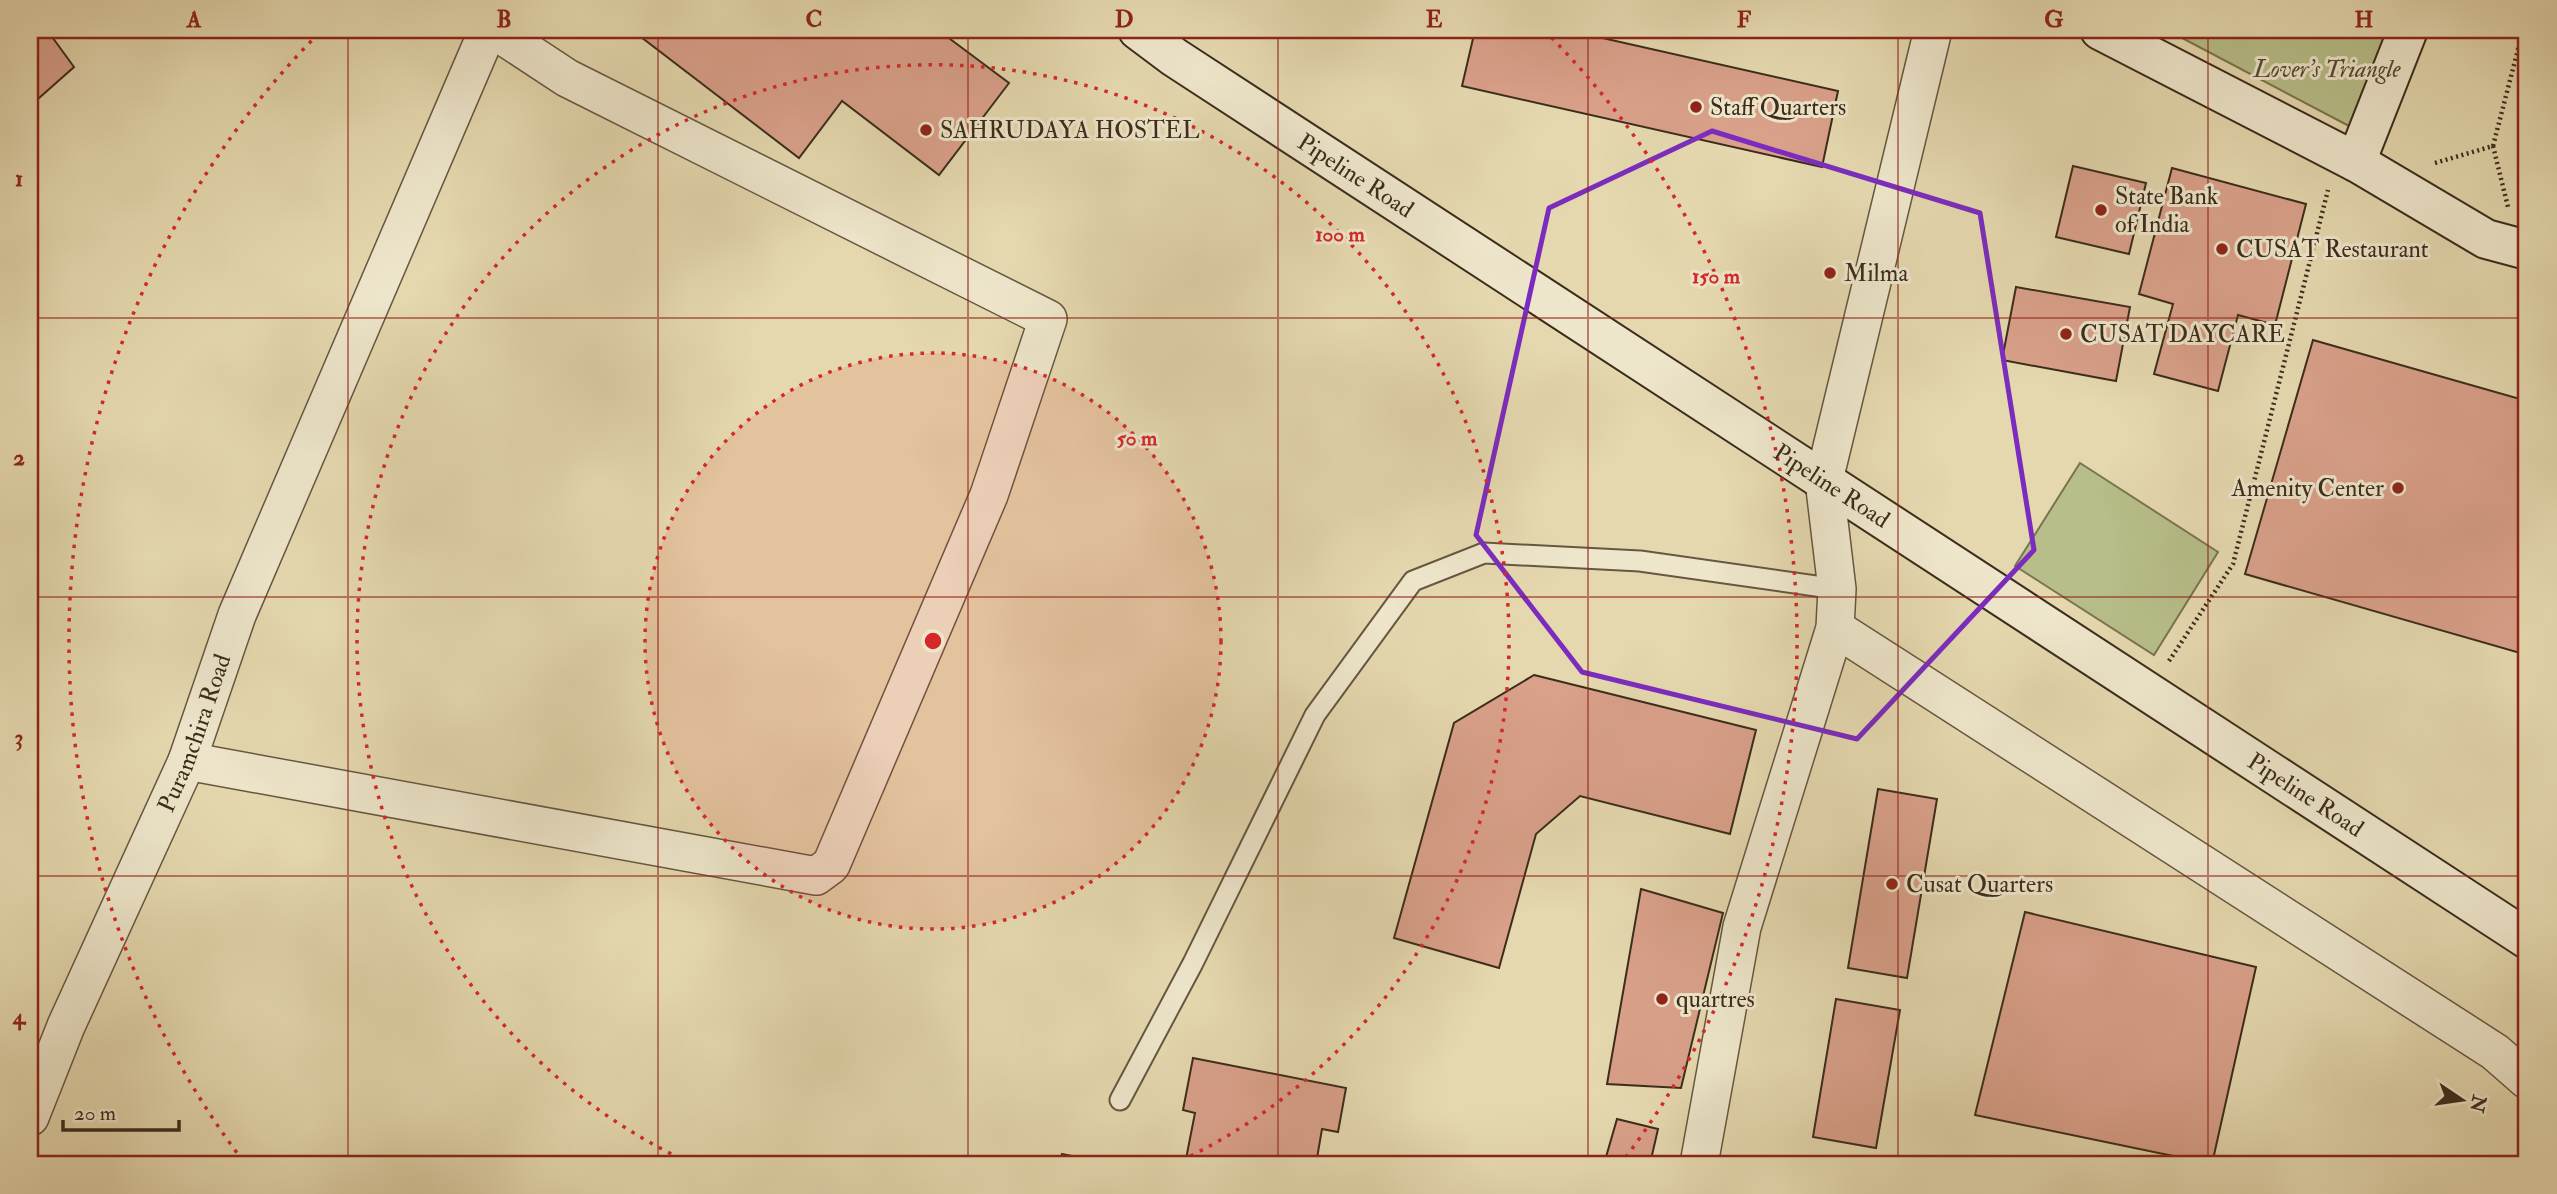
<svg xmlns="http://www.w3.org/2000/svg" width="2557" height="1194" font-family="'IM FELL Double Pica',serif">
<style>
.green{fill:#b7be89;stroke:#797552;stroke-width:2}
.building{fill:#d9a08a;stroke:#3b2c1b;stroke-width:2}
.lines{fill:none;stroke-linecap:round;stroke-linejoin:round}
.lane-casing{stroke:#665740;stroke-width:23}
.street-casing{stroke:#665740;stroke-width:40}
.secondary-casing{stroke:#3b2c1b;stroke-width:42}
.path{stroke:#3b2c1b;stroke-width:4.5;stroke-dasharray:2 3.5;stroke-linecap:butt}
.lane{stroke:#eee6cb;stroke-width:19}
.street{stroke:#eee6cb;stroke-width:37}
.secondary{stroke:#eee6cb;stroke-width:38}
.marked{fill:none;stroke:#7b2cbf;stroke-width:5;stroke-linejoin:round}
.grid{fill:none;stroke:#8f2418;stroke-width:2;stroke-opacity:0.55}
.ring{fill:none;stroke:#d62828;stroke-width:3.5;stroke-dasharray:3.5 7}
.poi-dot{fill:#8f2418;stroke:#eee6cb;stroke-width:2.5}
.labels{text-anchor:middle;stroke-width:6;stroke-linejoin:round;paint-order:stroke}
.park-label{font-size:24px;font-style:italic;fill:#544931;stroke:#eee6cb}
.poi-label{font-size:24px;fill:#3b2c1b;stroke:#eee6cb;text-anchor:start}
.street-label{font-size:24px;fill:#3b2c1b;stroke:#eee6cb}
.centre{fill:#d62828;stroke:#eee6cb;stroke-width:3.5}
.ring-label{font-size:21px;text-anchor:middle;font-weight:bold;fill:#d62828;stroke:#eee6cb;stroke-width:6;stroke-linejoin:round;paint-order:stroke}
.neatline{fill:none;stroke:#8f2418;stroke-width:2.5}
.grid-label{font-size:23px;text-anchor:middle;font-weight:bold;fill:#8f2418}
</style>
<rect width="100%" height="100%" fill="#e5d8af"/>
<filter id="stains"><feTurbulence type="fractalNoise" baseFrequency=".00286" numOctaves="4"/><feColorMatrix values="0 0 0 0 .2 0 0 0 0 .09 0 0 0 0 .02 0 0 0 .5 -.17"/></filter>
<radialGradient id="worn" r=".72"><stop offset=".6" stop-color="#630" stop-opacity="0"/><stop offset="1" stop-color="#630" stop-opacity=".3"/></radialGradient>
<g class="green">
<polygon points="2167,30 2387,30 2349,126"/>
<polygon points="2080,463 2218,552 2154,655 2015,566"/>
</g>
<g class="building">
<polygon points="30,30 47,30 74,67 30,106"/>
<polygon points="646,30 938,30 1009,83 939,175 842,101 799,158 641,37"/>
<polygon points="1475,30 1567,30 1838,91 1822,167 1462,86"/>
<polygon points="2073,166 2146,183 2129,254 2056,237"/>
<polygon points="2172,168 2306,204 2275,325 2238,315 2218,391 2154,374 2173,304 2139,294"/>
<polygon points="2016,287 2130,307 2116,381 2002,360"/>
<polygon points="2313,340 2527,401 2527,655 2245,574"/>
<polygon points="1534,675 1756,730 1730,834 1580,796 1536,834 1499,968 1394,938 1454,723"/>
<polygon points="1878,789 1937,799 1907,978 1848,968"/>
<polygon points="1641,889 1723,913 1681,1088 1607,1084"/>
<polygon points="2025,912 2256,967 2212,1164 1975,1115"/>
<polygon points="1836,999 1900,1010 1876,1148 1813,1137"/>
<polygon points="1193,1058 1346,1088 1338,1132 1322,1129 1316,1164 1185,1164 1195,1113 1183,1110"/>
<polygon points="1617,1119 1658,1129 1650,1164 1604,1164"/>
<polygon points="1062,1154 1102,1162 1101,1164 1060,1164"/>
</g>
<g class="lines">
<defs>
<polyline id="lane" points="1120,1100 1193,963 1315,715 1413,581 1484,553 1640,561 1837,589"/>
<g id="street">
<polyline points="1835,628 2495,1052 2527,1080"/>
<polyline points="187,761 816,876 831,865 989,495 1048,319 567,78 494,30"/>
<path id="s1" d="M30,1117L66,1026L187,761L237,615L488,30"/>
<polyline points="1699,1164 1742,927 1835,628 1837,589 1824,480 1933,30"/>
</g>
<g id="secondary">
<path id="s2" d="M1138,30L1174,57L2527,939"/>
<polyline points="2100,30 2356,162 2486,239 2527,250"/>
<polyline points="2356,162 2408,30"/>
</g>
</defs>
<use href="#lane" class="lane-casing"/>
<use href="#street" class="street-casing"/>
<use href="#secondary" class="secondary-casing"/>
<g class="path">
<polyline points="2493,146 2508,207"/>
<polyline points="2435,163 2493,146 2523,30"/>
<polyline points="2169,661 2233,564 2328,190"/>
</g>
<use href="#lane" class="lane"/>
<use href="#street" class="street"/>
<use href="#secondary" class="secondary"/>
</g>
<path class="marked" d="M1712,131L1980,213L2034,550L1857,739L1582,672L1476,535L1549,208Z"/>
<path class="grid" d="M348,30V1164M658,30V1164M968,30V1164M1278,30V1164M1588,30V1164M1898,30V1164M2208,30V1164M30,318H2527M30,597H2527M30,876H2527"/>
<circle cx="933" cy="641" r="288" fill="#d62828" fill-opacity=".12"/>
<g class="ring">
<circle cx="933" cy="641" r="288"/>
<path d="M690 1163A576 576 0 1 1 1176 1163"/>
<path d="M243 1161A864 864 0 0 1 322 30M1544 30A864 864 0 0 1 1623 1161"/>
</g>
<g class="poi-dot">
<circle cx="1696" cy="107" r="7"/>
<circle cx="926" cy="130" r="7"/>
<circle cx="2101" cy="210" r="7"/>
<circle cx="2222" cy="249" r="7"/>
<circle cx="1830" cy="273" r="7"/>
<circle cx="2066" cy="334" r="7"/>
<circle cx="2398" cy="488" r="7"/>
<circle cx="1892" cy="884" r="7"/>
<circle cx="1662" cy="999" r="7"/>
</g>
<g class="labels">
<g class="park-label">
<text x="2327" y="77">Lover's Triangle</text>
</g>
<g class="poi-label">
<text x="1710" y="115">Staff Quarters</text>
<text x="940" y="138">SAHRUDAYA HOSTEL</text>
<text x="2115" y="204">State Bank<tspan x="2115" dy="28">of India</tspan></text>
<text x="2236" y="257">CUSAT Restaurant</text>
<text x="1844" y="281">Milma</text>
<text x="2080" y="342">CUSAT DAYCARE</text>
<text x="2384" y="496" text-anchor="end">Amenity Center</text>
<text x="1906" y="892">Cusat Quarters</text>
<text x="1676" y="1007">quartres</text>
</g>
<g class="street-label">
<text dy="8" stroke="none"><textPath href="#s2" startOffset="262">Pipeline Road</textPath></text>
<text dy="8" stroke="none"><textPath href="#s2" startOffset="830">Pipeline Road</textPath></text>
<text dy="8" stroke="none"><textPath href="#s1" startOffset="418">Puramchira Road</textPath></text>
<text dy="8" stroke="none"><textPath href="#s2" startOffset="1396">Pipeline Road</textPath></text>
</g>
</g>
<circle cx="933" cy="641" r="10" class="centre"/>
<g class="ring-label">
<text x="1340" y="241">100 m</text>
<text x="1716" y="283">150 m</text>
<text x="1137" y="445">50 m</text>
</g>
<rect width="2557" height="1194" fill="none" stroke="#e5d8af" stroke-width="77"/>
<g transform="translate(2462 1100) rotate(103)" stroke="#eee6cb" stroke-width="5" paint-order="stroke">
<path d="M0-5L12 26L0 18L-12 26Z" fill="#3b2c1b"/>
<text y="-10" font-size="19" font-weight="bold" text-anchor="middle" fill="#3b2c1b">N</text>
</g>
<path d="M63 1120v10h116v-10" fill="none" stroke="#3b2c1b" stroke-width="3.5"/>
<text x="74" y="1120" font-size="21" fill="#3b2c1b" stroke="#eee6cb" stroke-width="5" paint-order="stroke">20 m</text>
<rect x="38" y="38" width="2480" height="1118" class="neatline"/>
<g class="grid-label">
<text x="194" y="27">A</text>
<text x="504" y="27">B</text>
<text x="814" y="27">C</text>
<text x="1124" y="27">D</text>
<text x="1434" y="27">E</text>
<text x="1744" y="27">F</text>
<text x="2054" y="27">G</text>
<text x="2364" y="27">H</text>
<text x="19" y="186">1</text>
<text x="19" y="465">2</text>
<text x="19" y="745">3</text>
<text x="19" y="1024">4</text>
</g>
<rect width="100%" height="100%" filter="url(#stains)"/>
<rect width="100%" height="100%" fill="url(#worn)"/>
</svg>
